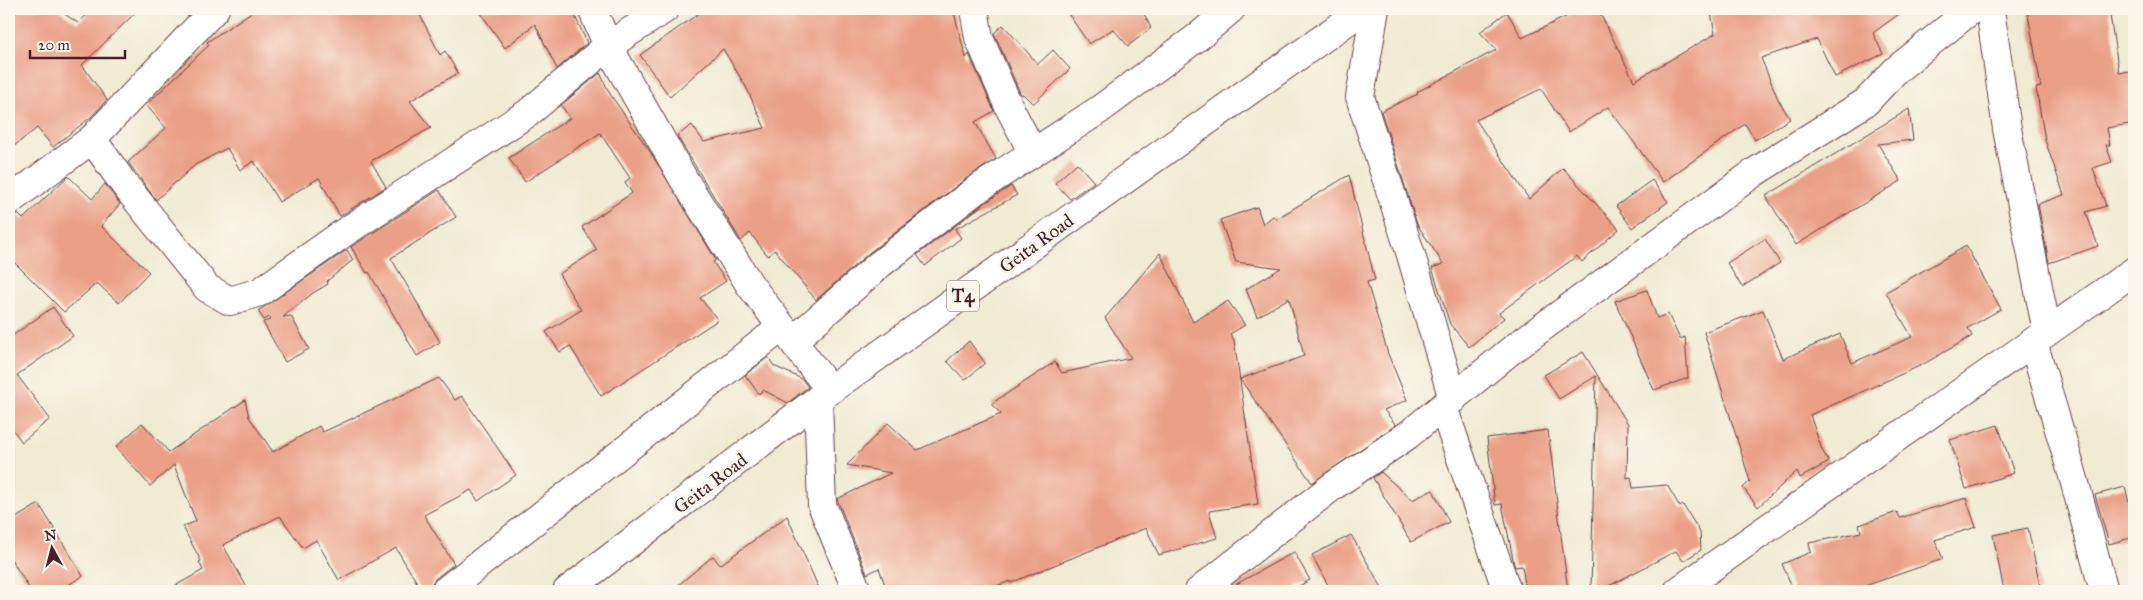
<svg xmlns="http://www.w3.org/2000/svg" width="2143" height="600" font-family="'IM FELL Great Primer',serif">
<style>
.building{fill:#ea9f86}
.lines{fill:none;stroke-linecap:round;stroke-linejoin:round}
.minor-casing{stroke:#633e44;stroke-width:30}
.highway-casing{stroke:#633e44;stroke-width:30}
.minor{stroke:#fff;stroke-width:28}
.highway{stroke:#fff;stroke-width:28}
.labels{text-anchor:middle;stroke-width:5;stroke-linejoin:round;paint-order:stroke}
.shield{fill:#fbf7ec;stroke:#7f6065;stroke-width:1}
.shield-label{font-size:18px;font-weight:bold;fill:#4a1f2b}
.street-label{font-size:19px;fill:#4a1f2b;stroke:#fbf7ec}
</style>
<rect width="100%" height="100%" fill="#fbf7ec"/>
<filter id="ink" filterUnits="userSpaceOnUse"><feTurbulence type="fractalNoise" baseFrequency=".02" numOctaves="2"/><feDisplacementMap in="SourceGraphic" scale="10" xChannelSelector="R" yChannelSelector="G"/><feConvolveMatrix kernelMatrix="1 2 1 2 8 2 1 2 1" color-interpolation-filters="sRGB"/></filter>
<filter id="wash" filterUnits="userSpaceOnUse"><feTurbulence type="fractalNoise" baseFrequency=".0096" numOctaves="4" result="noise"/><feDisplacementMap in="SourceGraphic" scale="20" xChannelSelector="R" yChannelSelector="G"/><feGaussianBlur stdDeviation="1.12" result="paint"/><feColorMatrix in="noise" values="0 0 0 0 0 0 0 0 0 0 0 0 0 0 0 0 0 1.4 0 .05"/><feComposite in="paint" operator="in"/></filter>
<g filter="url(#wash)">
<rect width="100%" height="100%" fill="#f0ebd3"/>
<g id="blocks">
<g class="building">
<polygon points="9,9 57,9 78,23 93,9 139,9 82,65 107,100 91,117 53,147 37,128 9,150"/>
<polygon points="256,9 417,9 440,55 445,51 458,73 410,101 431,128 371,161 386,187 340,216 319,178 279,202 254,161 240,170 227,148 195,165 156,200 128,162 166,128 146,105 209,45 207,42"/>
<polygon points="478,9 572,9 587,43 557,69 535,24 505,48"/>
<polygon points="705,9 953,9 966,58 969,54 994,111 975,122 996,159 967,178 870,252 816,300 775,250 768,256 750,233 741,241 677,136 692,125 704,142 765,128 746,87 723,49 670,97 640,55"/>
<polygon points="1065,9 1143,9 1142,10 1151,28 1128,46 1113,29 1089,44"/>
<polygon points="1582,9 1598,9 1634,81 1715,34 1711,13 1733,9 1906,9 1873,33 1883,54 1835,77 1817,39 1761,58 1778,99 1790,119 1755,140 1745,124 1663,182 1608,107 1569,132 1541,89 1476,120 1529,199 1563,168 1619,229 1582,262 1577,256 1499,313 1504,318 1469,347 1450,324 1432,268 1443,264 1417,224 1381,111 1418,94 1417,92 1496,50 1480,32 1507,12 1522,38"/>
<polygon points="2027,9 2109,9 2119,73 2134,70 2134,123 2107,128 2110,145 2106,145 2112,162 2093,168 2106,206 2086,212 2098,246 2049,263 2038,204 2064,195 2045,140 2036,88 2041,87"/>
<polygon points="1003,25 1038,64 1053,50 1070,69 1033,104 1023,94 1021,95 994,33"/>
<polygon points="600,73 610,94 651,153 716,260 713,262 726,281 700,298 718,320 601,396 570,346 560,352 546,332 581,310 559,274 597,250 582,227 632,193 625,182 630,178 600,133 525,182 509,158 570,118 561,105"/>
<polygon points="1909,109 1913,140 1878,144 1901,181 1796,245 1766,196"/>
<polygon points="1077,163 1094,182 1070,199 1055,183"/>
<polygon points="1349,175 1375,280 1367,282 1388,354 1407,400 1384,410 1396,425 1312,483 1240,379 1304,356 1289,298 1257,317 1246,289 1281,268 1236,262 1220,220 1257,207 1263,224 1273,216 1276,219"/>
<polygon points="68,176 92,199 105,184 120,204 101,226 149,272 119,303 97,283 64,312 9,257 9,216 18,214 23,219"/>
<polygon points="1652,180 1668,202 1632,228 1616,206"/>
<polygon points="1011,186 1017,195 955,229 961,238 925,266 917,255 985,203"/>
<polygon points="439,190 456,217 391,258 440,342 417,356 369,272 367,273 351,247"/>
<polygon points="1765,239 1780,263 1742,287 1727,263"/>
<polygon points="1966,246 2001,309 1968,328 1972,336 1922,365 1810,415 1822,450 1829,462 1800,478 1797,471 1758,507 1743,488 1750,481 1704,332 1763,310 1783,359 1840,334 1852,363 1912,337 1886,292"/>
<polygon points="347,250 353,260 327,281 328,284 313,293 283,317 291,316 309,349 285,362 263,322 271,320 270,317 264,320 258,311"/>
<polygon points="1160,253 1193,322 1228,301 1245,325 1230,334 1234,340 1258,504 1209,511 1217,538 1159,555 1146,528 1010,583 1010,581 983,591 887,591 879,568 867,574 837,499 891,473 847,465 888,423 917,450 1001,414 991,404 1055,362 1062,373 1131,358 1105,318"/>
<polygon points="1647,290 1657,318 1668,314 1680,339 1685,337 1688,378 1654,390 1615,301"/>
<polygon points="53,307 73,336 17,375 50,419 22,442 9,425 9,338"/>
<polygon points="969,341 985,363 965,380 947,361"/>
<polygon points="1583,352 1628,424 1627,478 1631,477 1633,488 1667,485 1680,507 1683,505 1700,532 1701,550 1683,561 1676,551 1599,591 1591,591 1596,376 1559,399 1544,375"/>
<polygon points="768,357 774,366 802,379 808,387 788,403 763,390 759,394 745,375"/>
<polygon points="439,378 455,400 462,396 516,475 478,501 471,490 424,515 454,564 435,579 431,585 430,591 422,591 396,548 339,580 316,540 303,548 280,516 223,545 249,591 166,591 203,570 199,562 201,561 183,527 196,521 174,465 150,486 116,447 142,423 169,452 245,400 249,417 273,452 319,426 323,432"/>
<polygon points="1998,425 2014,473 1966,489 1950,440"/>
<polygon points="1548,430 1568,591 1526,591 1522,566 1515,567 1514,564 1502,504 1495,505 1487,438"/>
<polygon points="1381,472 1412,500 1433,490 1449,522 1411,542 1373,478"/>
<polygon points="2125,487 2134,522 2134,537 2109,544 2095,495"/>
<polygon points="1966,498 1976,527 1935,540 1943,559 1865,586 1867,591 1794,591 1782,564 1811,552 1809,543 1861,532 1859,525 1897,512 1900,518"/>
<polygon points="39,504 83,576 58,591 31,591 9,556 9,522"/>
<polygon points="787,516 820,591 671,591 713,556 720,565"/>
<polygon points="2028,528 2041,591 2004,591 1993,535"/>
<polygon points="1351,535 1384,591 1331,591 1312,555"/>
<polygon points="1294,552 1310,580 1290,591 1224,591"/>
</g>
</g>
</g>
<g filter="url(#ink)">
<use href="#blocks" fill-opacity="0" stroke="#633e44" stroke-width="1"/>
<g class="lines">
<defs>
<g id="minor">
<polyline points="592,9 608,46 683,178 750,285 830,390"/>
<polyline points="974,9 979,38 1009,107 1033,153"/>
<polyline points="1375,9 1360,97 1411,255 1453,399"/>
<polyline points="1990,9 2007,129 2047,332"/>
<polyline points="92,139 124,184 207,288 230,301 260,292 345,232 528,113 608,46 665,9"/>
<polyline points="9,201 92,139 215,9"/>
<polyline points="793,341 880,264 976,190 1099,110 1199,36 1231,9"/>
<polyline points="2033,342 2073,476 2104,591"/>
<polyline points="818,401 822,505 857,591"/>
<polyline points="1443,407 1507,591"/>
<polyline points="445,591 782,327"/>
<polyline points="1199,591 1333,486 1408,435 1514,348 1755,172 1866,102 1896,70 1972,9"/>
<polyline points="1678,591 2134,271"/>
</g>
<polyline id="highway" points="567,591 830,390 1364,9"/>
</defs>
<use href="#minor" class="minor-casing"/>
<use href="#highway" class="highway-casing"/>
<use href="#minor" class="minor"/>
<use href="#highway" class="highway"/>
</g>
</g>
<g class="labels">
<rect class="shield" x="947" y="280.5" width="32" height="31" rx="4"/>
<g class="shield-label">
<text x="963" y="302">T4</text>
</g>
<g class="street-label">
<text transform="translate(1036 243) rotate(-36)" y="7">Geita Road</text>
<text transform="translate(710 483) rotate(-37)" y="7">Geita Road</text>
</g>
</g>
<rect width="2143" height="600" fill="none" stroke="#fbf7ec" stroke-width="30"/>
<g transform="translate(52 548) rotate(353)" stroke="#fbf7ec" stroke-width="4" paint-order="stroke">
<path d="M0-4L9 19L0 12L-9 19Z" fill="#4a1f2b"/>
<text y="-8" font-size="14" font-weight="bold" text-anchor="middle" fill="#4a1f2b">N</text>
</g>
<path d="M30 50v8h95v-8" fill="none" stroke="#4a1f2b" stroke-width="2.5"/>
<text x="38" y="50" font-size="15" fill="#4a1f2b" stroke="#fbf7ec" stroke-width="4" paint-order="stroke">20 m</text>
</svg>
